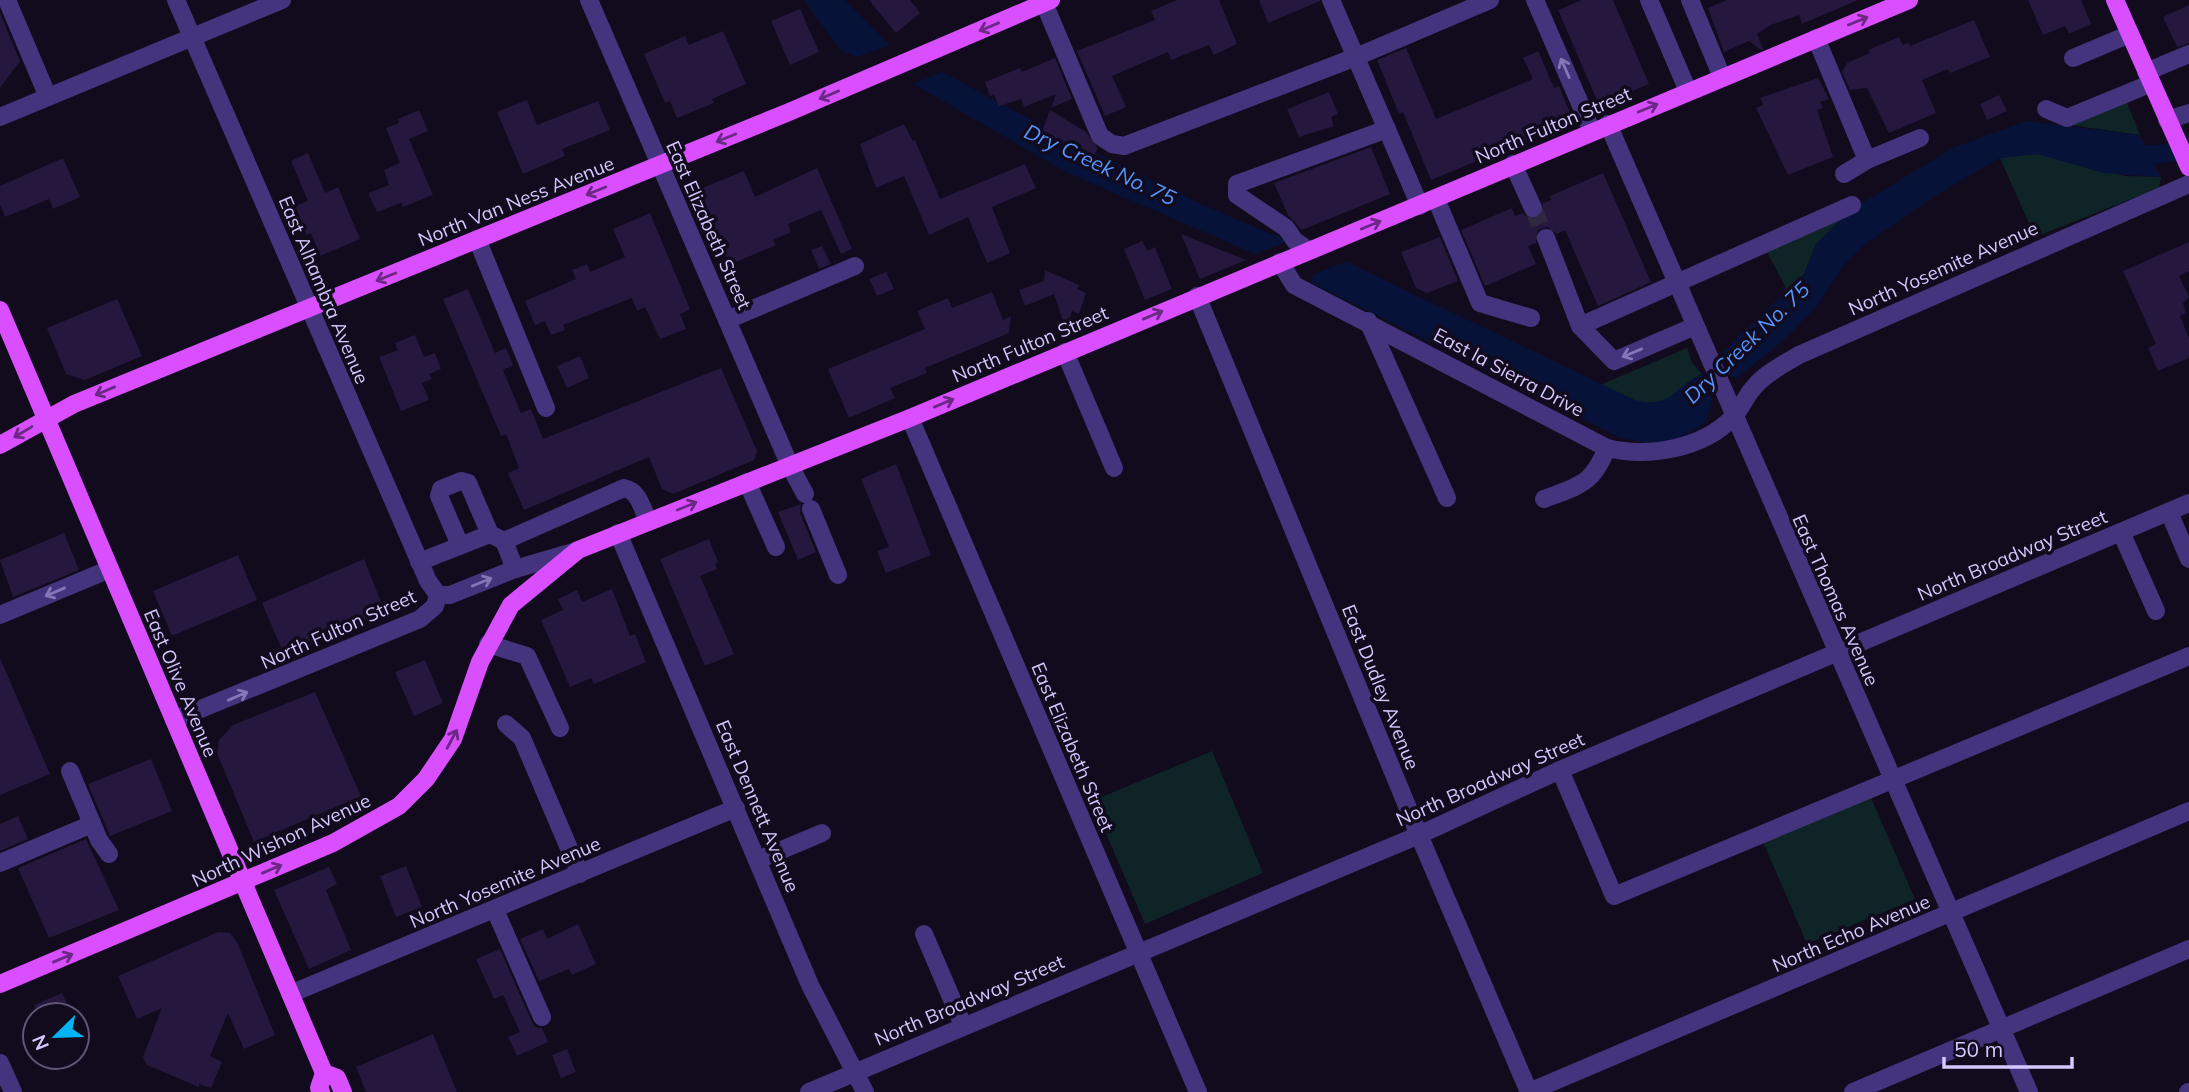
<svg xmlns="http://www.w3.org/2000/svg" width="2189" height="1092" font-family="Mulish,sans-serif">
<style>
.green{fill:#0e2427}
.water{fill:#071239}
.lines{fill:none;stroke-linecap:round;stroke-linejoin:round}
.canal{stroke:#071239;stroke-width:18}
.building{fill:#25173e}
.minor-tunnel{stroke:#2f273f;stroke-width:18;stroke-dasharray:18 9;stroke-linecap:butt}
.minor{stroke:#43347d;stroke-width:18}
.major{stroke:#d94eff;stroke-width:18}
.oneway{stroke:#6b2983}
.oneway2{stroke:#8576b8}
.labels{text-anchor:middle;stroke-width:7;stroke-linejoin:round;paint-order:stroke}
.street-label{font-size:19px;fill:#d6c7ff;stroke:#110b1d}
.water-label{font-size:21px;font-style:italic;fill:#5595ff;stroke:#110b1d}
</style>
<rect width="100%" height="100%" fill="#110b1d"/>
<g class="green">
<polygon points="2125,98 2140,135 2063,124"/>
<polygon points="2020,154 2038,154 2125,176 2161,177 2159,188 2035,237 2000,158"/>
<polygon points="1849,211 1816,244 1804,274 1788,292 1765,248"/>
<path d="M1687,348L1692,363L1702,374C1689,380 1682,389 1672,397C1650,414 1621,394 1600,385Z"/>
<polygon points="1212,751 1263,873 1145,924 1092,801"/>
<polygon points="1868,791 1915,899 1807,944 1761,837"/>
</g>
<g class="water">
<polygon points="804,0 845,0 890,45 857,57 841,51"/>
<path d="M942,72C1056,133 1168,193 1289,241L1255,254L1068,173L913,84Z"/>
<polygon points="2026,121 2140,135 2161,177 2103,173 2038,154 2000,158 1938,194 1864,245 1845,264 1818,305 1784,340 1737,378 1730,376 1722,355 1724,351 1804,274 1816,244 1849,211 1955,147"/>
<path d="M1342,263H1349L1635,400C1673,409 1672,388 1702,374L1712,399L1706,422C1677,444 1653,447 1619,437L1311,282L1313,275Z"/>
</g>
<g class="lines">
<polyline class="canal" points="2128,153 2148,155 2189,151"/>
</g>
<g class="building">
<polygon points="869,0 910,0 920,13 896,33"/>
<polygon points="1177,0 1219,0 1237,44 1214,55 1209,45 1171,60 1168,52 1112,76 1126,107 1105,116 1077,51 1155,20 1151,11"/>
<polygon points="1259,0 1320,0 1320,1 1268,23"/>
<polygon points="1582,0 1613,0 1649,84 1599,105 1558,10"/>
<polygon points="1727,0 1858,0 1802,24 1799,15 1771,25 1757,34 1763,49 1761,50 1749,41 1724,52 1708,8"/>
<polygon points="2028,0 2081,0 2091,24 2069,34 2065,26 2043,35"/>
<polygon points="2189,5 2189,43 2177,47 2163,17"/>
<polygon points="800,9 819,52 790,65 771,21"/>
<polygon points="0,13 20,61 0,88"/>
<polygon points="1974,20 1990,57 1950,73 1948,69 1922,80 1936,113 1889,133 1867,88 1850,90 1842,72 1847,63 1870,53 1868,50 1899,37 1903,45 1909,42 1910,46"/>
<polygon points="723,31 746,84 712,99 714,103 677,118 670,101 665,103 644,54 685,36 689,45"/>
<polygon points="1406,48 1436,119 1533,79 1523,58 1538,51 1554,88 1559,86 1570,113 1538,125 1542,134 1431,180 1403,112 1399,114 1377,60"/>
<polygon points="1055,58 1072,99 1051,108 1056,94 1024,107 1021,99 999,106 994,95 990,96 985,82 1020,68 1022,72"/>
<polygon points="1818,78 1829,99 1820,102 1823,108 1817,110 1833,157 1788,175 1756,108 1763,105 1760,98"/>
<polygon points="1329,92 1338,114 1331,117 1334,126 1299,137 1287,109"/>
<polygon points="1999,95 2007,111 1987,120 1980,104"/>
<polygon points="527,100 537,125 598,101 610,130 562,149 565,156 523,174 497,112"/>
<polygon points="419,110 428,131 409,139 433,195 403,207 401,203 377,212 368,193 389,185 384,170 400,163 386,128 399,123 398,119"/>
<polygon points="1050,110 1086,132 1098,148 1093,158 1042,131"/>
<polygon points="904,124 913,141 915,140 940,199 1025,164 1036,188 992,207 1010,253 987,263 968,217 929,235 904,176 876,188 860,144"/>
<polygon points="1371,147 1390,194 1302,230 1288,215 1274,183"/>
<polygon points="308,153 325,193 338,187 360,239 320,256 311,233 306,235 295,206 308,201 291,161"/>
<polygon points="63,158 80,197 53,209 49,199 5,217 0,204 0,186"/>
<polygon points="817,168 852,249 841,254 821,210 788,224 791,232 773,240 776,245 729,265 697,190 744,171 755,197"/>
<polygon points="1603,173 1651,282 1598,306 1565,230 1557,234 1547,227 1538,230 1536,243 1528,246 1536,264 1485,286 1461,230 1512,208 1515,216 1523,213 1527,218 1537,219 1543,214 1543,203 1551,200 1550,196"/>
<polygon points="650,213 690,309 680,314 686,329 660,339 645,307 637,311 632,298 563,325 565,330 551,335 545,321 535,325 525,301 576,279 572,270 587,264 590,272 625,257 613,229"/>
<polygon points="1181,234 1246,260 1200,279"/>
<polygon points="1440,237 1458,281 1427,293 1416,288 1401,252"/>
<polygon points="1142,241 1147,251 1155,247 1172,289 1145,300 1124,249"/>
<polygon points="2189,242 2189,271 2179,276 2189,297 2183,303 2186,313 2180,316 2189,338 2189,358 2158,371 2148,348 2156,344 2123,271"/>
<polygon points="822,246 831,264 819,269 811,250"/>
<polygon points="1045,270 1079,285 1077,289 1086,293 1079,314 1072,311 1066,330 1054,294 1025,306 1019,290 1044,281"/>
<polygon points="886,272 894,289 877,296 869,279"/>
<polygon points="468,289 495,353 506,348 513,365 503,370 521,413 531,409 543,439 721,368 757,451 754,460 673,494 662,489 649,457 524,510 508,473 519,468 506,434 501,436 443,299"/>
<polygon points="992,292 1003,320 1011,316 1009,333 925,368 927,373 890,388 895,398 849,418 828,369 925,329 917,311 948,298 952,308"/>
<polygon points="117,299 142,356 85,380 66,374 47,328"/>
<polygon points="415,335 424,357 435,353 441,369 429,374 432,379 422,383 429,400 401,411 379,357 398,350 395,343"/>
<polygon points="580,356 589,378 567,388 557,366"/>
<polygon points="896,464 931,555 886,573 877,551 889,547 861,479"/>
<polygon points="801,504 800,513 816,552 798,560 778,512"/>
<polygon points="64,533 79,570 13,597 0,560"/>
<polygon points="709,539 718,562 715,564 717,569 700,576 734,654 705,666 660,559"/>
<polygon points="238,555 257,600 172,636 153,591"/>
<polygon points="364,559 385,612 283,652 262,603"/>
<polygon points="612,589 630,636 635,634 646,662 594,684 591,678 570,687 541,620 563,610 558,599 577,590 582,602"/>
<polygon points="0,658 50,774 0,795"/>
<polygon points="425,660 443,703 414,716 395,672"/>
<polygon points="315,692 361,796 254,842 217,753 219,740 233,725"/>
<polygon points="151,759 172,811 110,836 88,784"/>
<polygon points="18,816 28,839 0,851 0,824"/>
<polygon points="86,839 119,910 49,938 18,868"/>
<polygon points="406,866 422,907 396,917 380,876"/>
<polygon points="329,867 337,884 326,890 351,950 309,969 274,890"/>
<polygon points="578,924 596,964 572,975 569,969 539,981 520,939 543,929 547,939"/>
<polygon points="218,932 230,933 237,942 275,1035 244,1049 228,1013 210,1056 222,1062 211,1088 199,1084 199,1087 147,1065 143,1057 162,1008 137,1019 118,976"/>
<polygon points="500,949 532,1022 535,1027 542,1028 548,1042 517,1056 508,1037 520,1032 503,995 494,999 476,959"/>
<polygon points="62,993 72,1015 39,1015 34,1005"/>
<polygon points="433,1034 457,1092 366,1092 356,1067"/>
<polygon points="567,1049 576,1072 561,1078 552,1055"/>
</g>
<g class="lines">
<polyline class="minor-tunnel" points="1533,208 1546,238"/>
<g class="minor">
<polyline points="7,0 48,97"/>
<polyline points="176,0 428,581 438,595"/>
<polyline points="589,0 790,466 805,494"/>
<polyline points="1331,0 1420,206"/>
<polyline points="1535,0 1592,131"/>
<polyline points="1649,0 1688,91"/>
<polyline points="1690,0 1722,77"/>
<polyline points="1044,3 1100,136 1112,144 1124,146 1356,57 1490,0"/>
<polyline points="1816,38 1867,160 1844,174"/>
<polyline points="2073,58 2130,34"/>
<polyline points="2146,72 2189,54"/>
<polyline points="2046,109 2067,118 2152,83"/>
<polyline points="0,117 282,0"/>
<polyline points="2167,120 2189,113"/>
<polyline points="1608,124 2029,1092"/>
<polyline points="1867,160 1920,138"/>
<polyline points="1513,164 1533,208"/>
<polyline points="1436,199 1480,303 1531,318"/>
<polyline points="1546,238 1580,326 1614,361 1695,326"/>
<polyline points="477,239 546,408"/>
<polyline points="1308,250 1295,241 1286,228 1237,195 1237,184 1387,129"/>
<path d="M1280,262L1294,285L1607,448C1648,458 1703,449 1733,417C1742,408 1746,395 1755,386C1766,373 1784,364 1799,355L2189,184"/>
<polyline points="1197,296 1419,835 1529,1092"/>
<polyline points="727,320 855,266"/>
<polyline points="1368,321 1447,498"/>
<polyline points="1580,326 1852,205"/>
<polyline points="1065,352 1114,468"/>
<polyline points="910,418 1198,1092"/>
<polyline points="747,482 776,547"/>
<path d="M1544,499C1580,485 1592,485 1607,448"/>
<polyline points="811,509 838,575"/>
<polyline points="2169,512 2189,559"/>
<polyline points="2121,532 2156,611"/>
<polyline points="618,533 810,985 865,1092"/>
<path d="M504,541L624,488C639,491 642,508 648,521"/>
<polyline points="460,545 439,496 441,489 461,481 468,483 490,534"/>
<polyline points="419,562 490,534 504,541 515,569"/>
<polyline points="0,615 110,569"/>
<polyline points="488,644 527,656 560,728"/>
<polyline points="174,720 420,619 435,606 438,595 450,595 515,569 577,551"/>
<polyline points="506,724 522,738 580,874"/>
<polyline points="1560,770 1614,896 2189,656"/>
<polyline points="70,771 99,840 109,854"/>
<polyline points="758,860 822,833"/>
<polyline points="0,863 92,824"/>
<polyline points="495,910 542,1017"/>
<polyline points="924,934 963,1025"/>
<polyline points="290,994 736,808"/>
<polyline points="0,1063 13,1092"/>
<polyline points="809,1092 1419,835 1560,770 2189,503"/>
<polyline points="1529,1092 2189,811"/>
<polyline points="1853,1092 2189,949"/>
<polyline points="2188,1092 2189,1092"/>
</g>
<g class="major">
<polyline points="2115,0 2189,167"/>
<polyline points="0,310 324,1073 319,1088 321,1092"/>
<polyline points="0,445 74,404 789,112 1051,0"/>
<polyline points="0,984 333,843 399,806 426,779 453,739 480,662 511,605 578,550 910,418 1909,0"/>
<polyline points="324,1073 337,1078 343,1092"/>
</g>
</g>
<defs><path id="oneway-shaft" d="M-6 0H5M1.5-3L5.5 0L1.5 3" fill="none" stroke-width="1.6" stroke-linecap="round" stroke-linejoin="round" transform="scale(1.75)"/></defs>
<g class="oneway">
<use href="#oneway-shaft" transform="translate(1858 21) rotate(-22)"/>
<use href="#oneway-shaft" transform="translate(989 27) rotate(157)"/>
<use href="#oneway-shaft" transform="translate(829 95) rotate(157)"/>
<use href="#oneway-shaft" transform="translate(1648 108) rotate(-22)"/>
<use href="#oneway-shaft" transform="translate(726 138) rotate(158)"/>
<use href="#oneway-shaft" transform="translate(596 191) rotate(158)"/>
<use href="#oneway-shaft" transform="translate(1371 225) rotate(-22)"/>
<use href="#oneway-shaft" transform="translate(386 277) rotate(158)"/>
<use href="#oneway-shaft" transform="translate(1153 315) rotate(-23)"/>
<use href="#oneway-shaft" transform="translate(105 391) rotate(157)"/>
<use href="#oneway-shaft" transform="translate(944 403) rotate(-23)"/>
<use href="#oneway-shaft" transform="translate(23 432) rotate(149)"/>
<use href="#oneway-shaft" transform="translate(687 506) rotate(-22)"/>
<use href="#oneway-shaft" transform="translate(452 739) rotate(-62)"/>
<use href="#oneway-shaft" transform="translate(272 869) rotate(-23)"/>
<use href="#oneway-shaft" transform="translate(63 958) rotate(-23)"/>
</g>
<g class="oneway2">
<use href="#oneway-shaft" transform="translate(1565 68) rotate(-114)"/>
<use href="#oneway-shaft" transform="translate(1632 353) rotate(157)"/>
<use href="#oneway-shaft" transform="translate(482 582) rotate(-22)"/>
<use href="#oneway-shaft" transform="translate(55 592) rotate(157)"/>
<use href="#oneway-shaft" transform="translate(238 696) rotate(-23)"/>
</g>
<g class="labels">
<g class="street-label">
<text transform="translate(1553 125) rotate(-23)" y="7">North Fulton Street</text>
<text transform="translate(516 201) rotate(-22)" y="7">North Van Ness Avenue</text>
<text transform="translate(709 225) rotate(66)" y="7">East Elizabeth Street</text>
<text transform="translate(1943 268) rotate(-24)" y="7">North Yosemite Avenue</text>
<text transform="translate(324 290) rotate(67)" y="7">East Alhambra Avenue</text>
<text transform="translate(1030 344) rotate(-23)" y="7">North Fulton Street</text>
<text transform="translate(1509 372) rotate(28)" y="7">East la Sierra Drive</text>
<text transform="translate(2012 555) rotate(-23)" y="7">North Broadway Street</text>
<text transform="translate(1836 600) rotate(66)" y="7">East Thomas Avenue</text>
<text transform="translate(338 629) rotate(-24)" y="7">North Fulton Street</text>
<text transform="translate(181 683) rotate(67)" y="7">East Olive Avenue</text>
<text transform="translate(1381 687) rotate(68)" y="7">East Dudley Avenue</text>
<text transform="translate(1073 747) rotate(67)" y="7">East Elizabeth Street</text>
<text transform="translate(1490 779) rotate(-24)" y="7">North Broadway Street</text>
<text transform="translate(758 806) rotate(67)" y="7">East Dennett Avenue</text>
<text transform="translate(281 840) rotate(-25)" y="7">North Wishon Avenue</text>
<text transform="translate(505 882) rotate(-23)" y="7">North Yosemite Avenue</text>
<text transform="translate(1851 933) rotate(-23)" y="7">North Echo Avenue</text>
<text transform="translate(969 1000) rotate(-23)" y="7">North Broadway Street</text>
</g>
<g class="water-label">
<text transform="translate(1100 165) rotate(25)" y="7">Dry Creek No. 75</text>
<text transform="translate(1747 343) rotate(-44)" y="7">Dry Creek No. 75</text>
</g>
</g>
<g transform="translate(56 1036) rotate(247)"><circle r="33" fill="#110b1d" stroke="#605677" stroke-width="2"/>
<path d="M0-5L12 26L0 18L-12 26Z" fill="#00b3f2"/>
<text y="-10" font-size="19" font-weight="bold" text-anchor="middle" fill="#d6c7ff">N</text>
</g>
<path d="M1944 1057v10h128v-10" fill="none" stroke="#d6c7ff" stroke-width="3.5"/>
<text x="1954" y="1057" font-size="21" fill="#d6c7ff" stroke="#110b1d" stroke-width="5" paint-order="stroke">50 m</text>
</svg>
